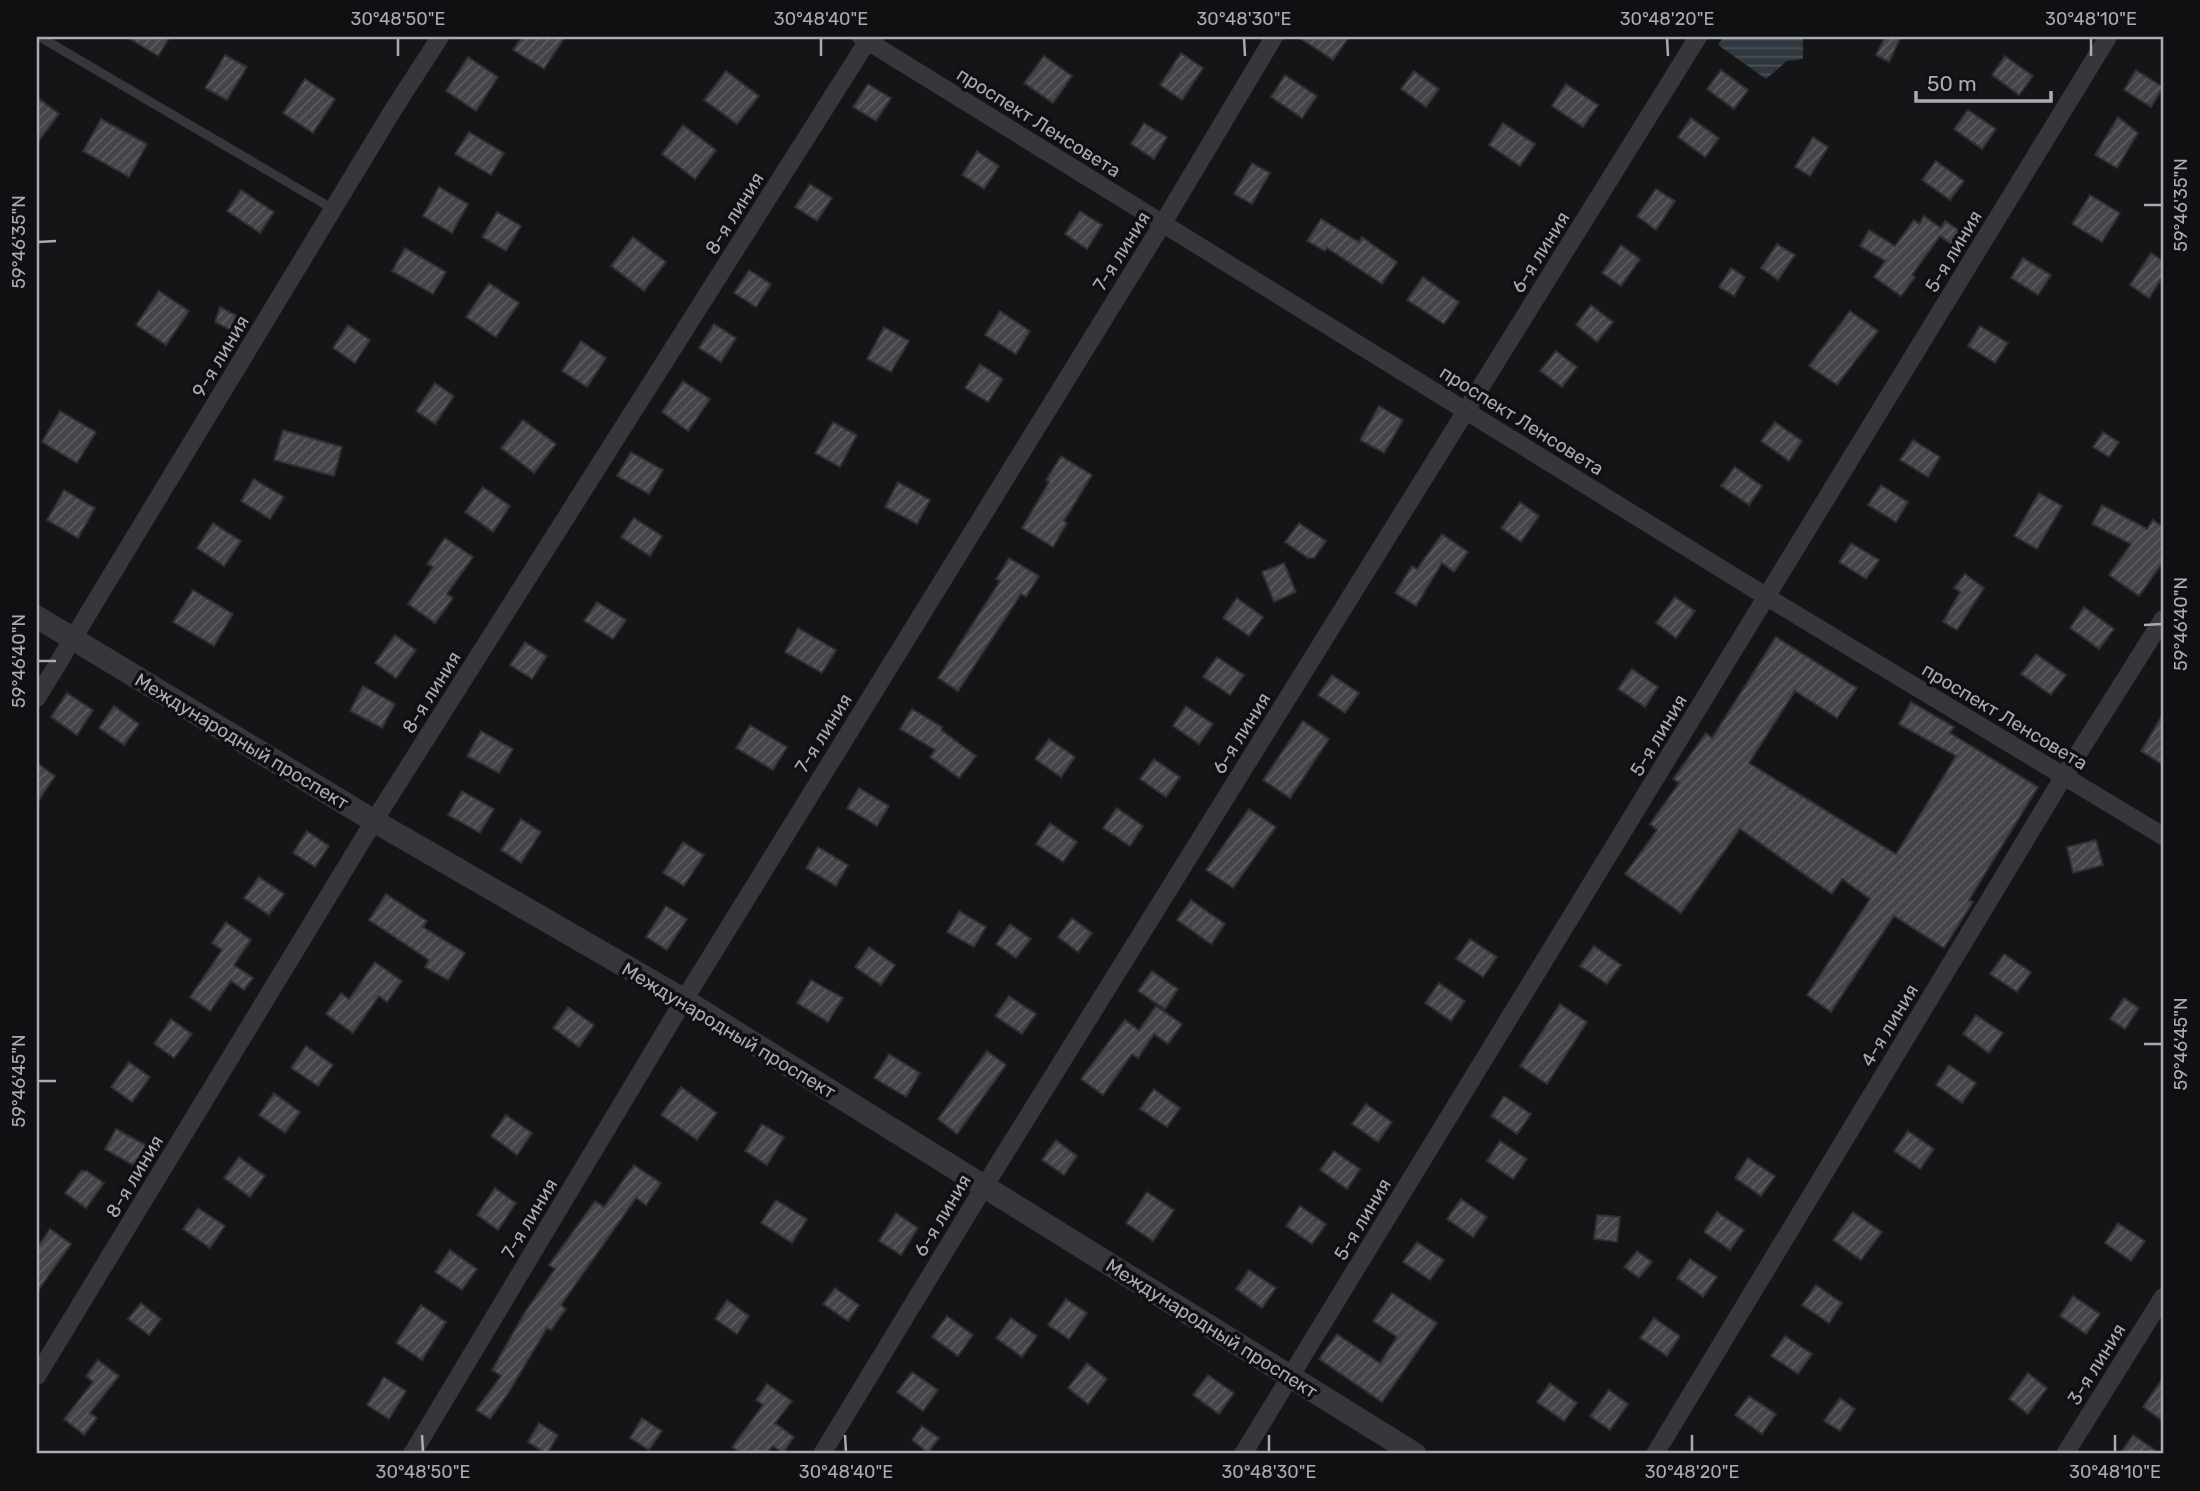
<svg xmlns="http://www.w3.org/2000/svg" width="2200" height="1491" font-family="Rubik,sans-serif">
<style>
.water{fill:url(#water-rules)}
.building{fill:url(#building-hatch);stroke:#303033;stroke-width:2}
.lines{fill:none;stroke-linecap:round;stroke-linejoin:round}
.service{stroke:#37373b;stroke-width:9}
.minor{stroke:#37373b;stroke-width:18}
.tertiary{stroke:#37373b;stroke-width:23}
.ticks{fill:none;stroke:#a9acb5;stroke-width:2.5}
.labels{text-anchor:middle;stroke-width:7;stroke-linejoin:round;paint-order:stroke}
.street-label{font-size:19px;fill:#a9acb5;stroke:#101012}
.neatline{fill:none;stroke:#a9acb5;stroke-width:2.5}
.ticks-label{font-size:18px;text-anchor:middle;fill:#a9acb5}
</style>
<defs>
<pattern id="water-rules" width="6" height="5" patternUnits="userSpaceOnUse" patternTransform="scale(1.75)"><rect width="6" height="5" fill="#30373e"/><path d="M0 2.5h6" fill="none" stroke="#4b5158"/></pattern>
<pattern id="building-hatch" width="6" height="6" patternUnits="userSpaceOnUse" patternTransform="scale(1.75)"><rect width="6" height="6" fill="#454549"/><path d="M-1 1l2-2M0 6l6-6M5 7l2-2" fill="none" stroke="#5d5d61"/></pattern>
</defs>
<rect width="100%" height="100%" fill="#151517"/>
<polygon class="water" points="1723,37 1803,37 1803,59 1787,61 1766,79 1718,45"/>
<g class="building">
<polygon points="127,37 170,37 158,56"/>
<polygon points="522,37 565,37 544,69 513,50"/>
<polygon points="1298,37 1349,37 1333,60"/>
<polygon points="1885,37 1901,37 1889,62 1876,55"/>
<polygon points="1181,53 1203,68 1182,100 1160,85"/>
<polygon points="225,55 247,67 227,100 205,88"/>
<polygon points="1044,56 1072,76 1053,103 1024,83"/>
<polygon points="2005,56 2033,76 2019,95 1992,75"/>
<polygon points="468,57 498,77 476,111 446,91"/>
<polygon points="1721,70 1748,90 1734,109 1707,89"/>
<polygon points="2136,70 2163,87 2151,107 2124,90"/>
<polygon points="726,71 759,96 737,124 704,100"/>
<polygon points="1414,71 1439,89 1426,107 1401,89"/>
<polygon points="1285,75 1317,96 1302,118 1271,97"/>
<polygon points="305,79 335,99 313,133 283,113"/>
<polygon points="868,84 891,98 876,121 853,107"/>
<polygon points="1566,84 1598,105 1583,127 1552,106"/>
<polygon points="37,97 59,114 37,143"/>
<polygon points="1968,110 1996,129 1982,149 1954,129"/>
<polygon points="2118,117 2138,133 2117,168 2095,155"/>
<polygon points="1691,118 1719,138 1705,157 1678,137"/>
<polygon points="101,119 147,144 129,177 83,151"/>
<polygon points="1144,123 1167,137 1154,159 1131,144"/>
<polygon points="1503,123 1535,144 1520,166 1489,145"/>
<polygon points="683,125 716,150 695,179 662,154"/>
<polygon points="469,132 504,153 491,175 455,154"/>
<polygon points="1813,137 1828,147 1810,176 1795,167"/>
<polygon points="977,151 999,166 984,189 962,175"/>
<polygon points="1936,161 1964,181 1950,200 1922,180"/>
<polygon points="1252,163 1270,173 1252,204 1234,194"/>
<polygon points="810,184 832,198 817,221 795,207"/>
<polygon points="439,187 468,204 452,233 423,216"/>
<polygon points="1656,189 1675,201 1656,230 1637,216"/>
<polygon points="241,190 274,212 260,233 227,211"/>
<polygon points="2090,195 2120,213 2102,242 2072,224"/>
<polygon points="1080,211 1102,225 1087,249 1065,234"/>
<polygon points="497,212 521,226 506,251 482,237"/>
<polygon points="1924,216 1941,228 1945,221 1963,233 1954,246 1940,236 1912,275 1915,277 1901,296 1874,277 1885,261 1860,246 1869,230 1895,246 1914,220 1919,224"/>
<polygon points="1321,219 1359,242 1362,237 1397,262 1382,284 1327,248 1325,251 1307,241"/>
<polygon points="633,237 666,262 644,291 611,266"/>
<polygon points="1777,244 1795,255 1778,280 1761,268"/>
<polygon points="1621,245 1640,259 1621,286 1602,273"/>
<polygon points="405,248 446,272 433,294 392,271"/>
<polygon points="2151,253 2163,261 2163,276 2149,298 2130,285"/>
<polygon points="2023,258 2051,275 2038,295 2011,278"/>
<polygon points="1731,268 1745,277 1734,296 1719,287"/>
<polygon points="749,270 771,284 756,307 734,293"/>
<polygon points="1423,277 1459,302 1444,324 1407,300"/>
<polygon points="489,283 519,303 496,337 466,317"/>
<polygon points="159,291 189,311 166,345 136,325"/>
<polygon points="1591,305 1613,322 1597,342 1576,325"/>
<polygon points="220,307 237,316 230,330 215,322"/>
<polygon points="1000,311 1030,331 1016,354 985,335"/>
<polygon points="1850,311 1878,331 1837,385 1809,366"/>
<polygon points="714,324 736,338 721,362 699,348"/>
<polygon points="348,325 370,340 355,363 333,348"/>
<polygon points="1980,326 2008,343 1995,363 1968,346"/>
<polygon points="884,327 909,341 891,372 867,359"/>
<polygon points="581,341 606,358 587,387 562,371"/>
<polygon points="1556,351 1577,367 1562,387 1540,371"/>
<polygon points="980,364 1003,379 988,402 965,388"/>
<polygon points="683,381 710,399 688,431 662,412"/>
<polygon points="435,383 454,396 435,424 416,411"/>
<polygon points="1379,406 1403,420 1384,453 1360,440"/>
<polygon points="60,411 96,432 77,463 42,442"/>
<polygon points="523,420 556,444 534,473 501,448"/>
<polygon points="833,422 857,435 840,467 815,453"/>
<polygon points="1775,422 1802,441 1789,461 1761,441"/>
<polygon points="283,430 342,447 334,476 274,460"/>
<polygon points="2103,432 2119,442 2109,457 2093,447"/>
<polygon points="1913,440 1940,457 1928,477 1900,460"/>
<polygon points="631,452 663,470 649,494 617,476"/>
<polygon points="1061,456 1092,475 1064,521 1067,523 1053,547 1022,528 1049,482 1046,480"/>
<polygon points="1735,467 1762,486 1749,505 1721,486"/>
<polygon points="254,479 284,497 270,519 241,501"/>
<polygon points="898,482 930,500 917,524 885,507"/>
<polygon points="1881,485 1908,502 1896,522 1868,505"/>
<polygon points="483,487 510,506 493,532 465,512"/>
<polygon points="64,490 95,508 78,538 47,520"/>
<polygon points="2039,493 2062,506 2037,549 2014,536"/>
<polygon points="1520,502 1539,516 1521,542 1501,528"/>
<polygon points="2102,505 2147,529 2153,520 2163,527 2163,562 2139,596 2109,575 2131,544 2092,524"/>
<polygon points="634,518 662,536 650,556 621,537"/>
<polygon points="213,523 241,541 224,566 197,548"/>
<polygon points="1299,523 1326,541 1314,558 1308,558 1285,542"/>
<polygon points="1442,534 1468,552 1454,572 1442,563 1416,606 1395,593 1412,566 1417,569"/>
<polygon points="445,538 473,557 447,594 453,598 435,623 408,604 433,567 427,564"/>
<polygon points="1851,543 1879,560 1866,579 1839,562"/>
<polygon points="1009,558 1039,576 1026,597 1021,594 958,691 938,678 1000,581 996,579"/>
<polygon points="1284,563 1296,592 1274,602 1262,572"/>
<polygon points="1965,574 1984,588 1957,630 1943,622 1960,592 1954,588"/>
<polygon points="193,590 233,614 214,646 173,622"/>
<polygon points="1675,597 1695,611 1676,638 1656,623"/>
<polygon points="1237,598 1263,617 1249,636 1223,618"/>
<polygon points="597,602 626,620 613,639 584,621"/>
<polygon points="2084,607 2114,629 2099,649 2070,628"/>
<polygon points="798,628 836,650 822,673 785,652"/>
<polygon points="395,635 416,650 396,678 375,663"/>
<polygon points="1776,637 1857,688 1837,718 1795,691 1749,763 1896,854 1956,756 1899,724 1911,702 1954,727 1950,733 2038,787 1969,900 1973,902 1944,948 1894,916 1831,1012 1807,995 1870,899 1842,879 1832,894 1740,829 1681,913 1625,874 1657,830 1650,824 1679,783 1673,779 1706,733 1712,738"/>
<polygon points="525,642 547,656 532,679 510,665"/>
<polygon points="2036,654 2066,675 2051,695 2021,674"/>
<polygon points="1217,657 1244,675 1230,695 1203,677"/>
<polygon points="1632,669 1658,687 1645,707 1618,689"/>
<polygon points="1332,675 1359,693 1345,713 1318,695"/>
<polygon points="363,686 395,704 382,728 350,711"/>
<polygon points="67,693 93,710 77,735 51,717"/>
<polygon points="114,706 139,724 124,745 99,728"/>
<polygon points="1186,706 1213,724 1199,744 1173,726"/>
<polygon points="912,709 942,727 941,730 976,756 959,778 930,757 935,750 900,729"/>
<polygon points="2163,714 2163,765 2141,751"/>
<polygon points="1303,721 1329,739 1290,798 1263,780"/>
<polygon points="750,725 787,747 773,770 736,748"/>
<polygon points="481,731 513,749 499,773 467,756"/>
<polygon points="1049,739 1075,757 1061,777 1035,759"/>
<polygon points="1154,759 1180,777 1166,797 1140,779"/>
<polygon points="37,763 55,776 37,803"/>
<polygon points="859,788 889,806 877,826 847,808"/>
<polygon points="462,791 494,809 480,833 448,815"/>
<polygon points="1117,808 1143,826 1130,846 1103,828"/>
<polygon points="1249,809 1276,827 1233,888 1206,870"/>
<polygon points="521,819 541,832 521,863 501,850"/>
<polygon points="1050,823 1077,842 1063,862 1036,844"/>
<polygon points="307,831 329,846 315,867 293,853"/>
<polygon points="2096,840 2103,865 2073,873 2067,847"/>
<polygon points="683,842 704,855 684,886 663,873"/>
<polygon points="818,847 848,865 836,886 806,868"/>
<polygon points="259,877 284,894 269,915 244,898"/>
<polygon points="386,894 427,921 423,927 465,953 448,980 425,967 429,960 369,920"/>
<polygon points="1191,900 1225,924 1211,944 1177,920"/>
<polygon points="666,906 687,919 667,950 646,937"/>
<polygon points="959,911 986,927 974,947 947,932"/>
<polygon points="1072,918 1092,933 1078,952 1058,937"/>
<polygon points="226,922 251,940 234,965 253,978 244,990 231,981 210,1011 190,997 222,950 212,943"/>
<polygon points="1010,924 1031,939 1016,958 996,944"/>
<polygon points="1470,939 1497,957 1483,977 1456,959"/>
<polygon points="1594,946 1621,965 1607,984 1580,966"/>
<polygon points="869,947 895,965 881,985 855,967"/>
<polygon points="2004,954 2031,972 2017,992 1990,974"/>
<polygon points="375,962 402,981 387,1002 379,996 353,1033 326,1014 341,993 349,999"/>
<polygon points="1152,971 1178,989 1165,1009 1138,991"/>
<polygon points="811,980 843,998 828,1022 797,1003"/>
<polygon points="1439,983 1465,1001 1451,1021 1425,1003"/>
<polygon points="1009,996 1036,1014 1022,1034 995,1016"/>
<polygon points="2124,998 2139,1008 2125,1029 2110,1019"/>
<polygon points="1560,1004 1587,1022 1547,1084 1520,1066"/>
<polygon points="1156,1006 1182,1024 1168,1044 1154,1034 1138,1058 1132,1054 1103,1095 1081,1079 1125,1020 1139,1030"/>
<polygon points="568,1007 594,1025 579,1047 553,1028"/>
<polygon points="1976,1015 2003,1033 1989,1053 1963,1034"/>
<polygon points="171,1019 192,1034 174,1058 154,1044"/>
<polygon points="306,1046 333,1065 318,1086 291,1068"/>
<polygon points="987,1051 1006,1065 957,1134 938,1119"/>
<polygon points="889,1054 920,1073 906,1097 874,1078"/>
<polygon points="129,1062 150,1077 132,1102 111,1087"/>
<polygon points="1949,1065 1976,1083 1962,1103 1936,1085"/>
<polygon points="681,1087 717,1113 697,1140 661,1115"/>
<polygon points="1154,1089 1180,1108 1167,1127 1140,1109"/>
<polygon points="274,1093 300,1112 285,1133 259,1115"/>
<polygon points="1504,1096 1531,1114 1517,1134 1491,1116"/>
<polygon points="1366,1104 1392,1122 1378,1142 1352,1124"/>
<polygon points="506,1115 532,1133 517,1155 491,1136"/>
<polygon points="762,1124 784,1137 767,1165 745,1151"/>
<polygon points="116,1129 146,1145 135,1166 105,1149"/>
<polygon points="1908,1131 1934,1149 1920,1169 1894,1151"/>
<polygon points="1056,1140 1077,1156 1064,1175 1042,1160"/>
<polygon points="1500,1141 1527,1159 1513,1179 1487,1161"/>
<polygon points="1334,1151 1360,1169 1347,1189 1320,1170"/>
<polygon points="239,1157 265,1176 250,1197 224,1178"/>
<polygon points="1748,1158 1775,1176 1761,1196 1735,1178"/>
<polygon points="634,1165 661,1183 646,1205 636,1198 561,1305 566,1309 551,1330 547,1328 509,1392 490,1419 476,1410 501,1376 492,1370 525,1312 555,1269 549,1265 595,1201 604,1207"/>
<polygon points="81,1171 87,1171 104,1183 86,1208 65,1193"/>
<polygon points="495,1188 516,1203 498,1230 477,1215"/>
<polygon points="1147,1192 1174,1210 1153,1241 1126,1223"/>
<polygon points="1461,1199 1487,1217 1473,1237 1447,1219"/>
<polygon points="776,1200 807,1219 792,1243 761,1223"/>
<polygon points="1300,1206 1326,1224 1312,1244 1286,1226"/>
<polygon points="198,1208 225,1226 210,1248 183,1229"/>
<polygon points="1717,1212 1744,1230 1730,1250 1704,1232"/>
<polygon points="1853,1212 1882,1232 1861,1260 1833,1240"/>
<polygon points="896,1213 918,1228 901,1255 879,1241"/>
<polygon points="1597,1215 1620,1217 1617,1242 1594,1239"/>
<polygon points="2118,1223 2145,1241 2131,1261 2105,1243"/>
<polygon points="50,1229 71,1244 37,1292 37,1248"/>
<polygon points="1417,1242 1444,1260 1430,1280 1403,1262"/>
<polygon points="450,1250 477,1269 462,1290 435,1272"/>
<polygon points="1637,1251 1652,1262 1639,1278 1624,1267"/>
<polygon points="1690,1259 1717,1277 1703,1297 1677,1278"/>
<polygon points="1249,1270 1276,1288 1262,1308 1236,1289"/>
<polygon points="1816,1285 1842,1303 1829,1323 1802,1305"/>
<polygon points="835,1288 859,1305 848,1321 823,1304"/>
<polygon points="1392,1293 1437,1323 1382,1402 1319,1359 1337,1334 1380,1363 1397,1337 1373,1321"/>
<polygon points="2073,1296 2100,1314 2086,1334 2060,1316"/>
<polygon points="1066,1299 1087,1313 1069,1339 1048,1325"/>
<polygon points="727,1300 749,1316 737,1334 715,1319"/>
<polygon points="141,1303 161,1319 149,1335 128,1319"/>
<polygon points="421,1305 446,1322 422,1360 396,1343"/>
<polygon points="947,1316 973,1335 958,1356 932,1337"/>
<polygon points="1011,1318 1037,1336 1022,1357 996,1338"/>
<polygon points="1654,1318 1680,1336 1667,1356 1640,1338"/>
<polygon points="1785,1336 1812,1354 1798,1374 1771,1356"/>
<polygon points="98,1360 119,1376 90,1413 97,1418 84,1435 64,1419 93,1382 86,1376"/>
<polygon points="1087,1363 1107,1379 1088,1404 1068,1388"/>
<polygon points="912,1372 938,1390 923,1411 897,1392"/>
<polygon points="2028,1373 2047,1388 2028,1414 2009,1399"/>
<polygon points="1208,1375 1234,1393 1219,1414 1193,1395"/>
<polygon points="384,1377 406,1391 389,1419 367,1405"/>
<polygon points="2163,1378 2163,1421 2143,1407"/>
<polygon points="1550,1383 1577,1403 1564,1421 1537,1402"/>
<polygon points="767,1384 792,1401 775,1423 794,1437 783,1453 773,1446 766,1454 742,1454 732,1447 763,1405 756,1400"/>
<polygon points="1609,1390 1628,1404 1610,1430 1590,1416"/>
<polygon points="1749,1396 1776,1414 1762,1434 1735,1415"/>
<polygon points="1840,1398 1855,1409 1840,1431 1824,1421"/>
<polygon points="642,1418 662,1431 649,1450 630,1438"/>
<polygon points="539,1423 558,1435 547,1454 528,1442"/>
<polygon points="922,1426 939,1438 928,1453 912,1440"/>
<polygon points="2133,1435 2161,1454 2120,1454"/>
</g>
<g class="lines">
<polyline class="service" points="40,37 333,209"/>
<g class="minor">
<polyline points="861,37 1767,597 2163,836"/>
<polyline points="37,698 393,110 440,37"/>
<polyline points="37,1376 374,821 870,37"/>
<polyline points="412,1454 684,1000 1163,223 1274,37"/>
<polyline points="822,1454 984,1187 1698,37"/>
<polyline points="1243,1454 2108,37"/>
<polyline points="1655,1454 2064,776 2163,619"/>
<polyline points="2065,1454 2163,1297"/>
</g>
<polyline class="tertiary" points="37,617 374,821 684,1000 1415,1454"/>
</g>
<path class="ticks" d="M398,38V56M821,38V56M1244,38L1245,56M1667,38L1668,56M2091,38V56M2144,205H2162M38,242L56,241M2144,625L2162,624M38,661H56M2144,1044H2162M38,1081H56M422,1435L423,1452M845,1435L846,1452M1269,1435V1452M1692,1435V1452M2115,1435V1452"/>
<g class="labels">
<g class="street-label">
<text transform="translate(1039 122) rotate(32)" y="7">проспект Ленсовета</text>
<text transform="translate(734 213) rotate(-58)" y="7">8-я линия</text>
<text transform="translate(1121 251) rotate(-58)" y="7">7-я линия</text>
<text transform="translate(1953 251) rotate(-59)" y="7">5-я линия</text>
<text transform="translate(1540 252) rotate(-58)" y="7">6-я линия</text>
<text transform="translate(220 356) rotate(-59)" y="7">9-я линия</text>
<text transform="translate(1522 420) rotate(32)" y="7">проспект Ленсовета</text>
<text transform="translate(431 692) rotate(-58)" y="7">8-я линия</text>
<text transform="translate(2005 716) rotate(31)" y="7">проспект Ленсовета</text>
<text transform="translate(823 733) rotate(-58)" y="7">7-я линия</text>
<text transform="translate(1241 733) rotate(-58)" y="7">6-я линия</text>
<text transform="translate(1658 735) rotate(-59)" y="7">5-я линия</text>
<text transform="translate(242 741) rotate(31)" y="7">Международный проспект</text>
<text transform="translate(1889 1025) rotate(-59)" y="7">4-я линия</text>
<text transform="translate(729 1030) rotate(31)" y="7">Международный проспект</text>
<text transform="translate(134 1176) rotate(-59)" y="7">8-я линия</text>
<text transform="translate(942 1215) rotate(-59)" y="7">6-я линия</text>
<text transform="translate(529 1218) rotate(-59)" y="7">7-я линия</text>
<text transform="translate(1362 1219) rotate(-59)" y="7">5-я линия</text>
<text transform="translate(1212 1328) rotate(32)" y="7">Международный проспект</text>
<text transform="translate(2096 1364) rotate(-58)" y="7">3-я линия</text>
</g>
</g>
<rect width="2200" height="1491" fill="none" stroke="#101012" stroke-width="77"/>
<path d="M1916 91v10h135v-10" fill="none" stroke="#a9acb5" stroke-width="3.5"/>
<text x="1927" y="91" font-size="21" fill="#a9acb5" stroke="#101012" stroke-width="5" paint-order="stroke">50 m</text>
<rect x="38" y="38" width="2124" height="1414" class="neatline"/>
<g class="ticks-label">
<text x="398" y="25">30°48'50"E</text>
<text x="821" y="25">30°48'40"E</text>
<text x="1244" y="25">30°48'30"E</text>
<text x="1667" y="25">30°48'20"E</text>
<text x="2091" y="25">30°48'10"E</text>
<text transform="translate(2181 205) rotate(-90)" y="6">59°46'35"N</text>
<text transform="translate(19 242) rotate(-90)" y="6">59°46'35"N</text>
<text transform="translate(2181 624) rotate(-90)" y="6">59°46'40"N</text>
<text transform="translate(19 661) rotate(-90)" y="6">59°46'40"N</text>
<text transform="translate(2181 1044) rotate(-90)" y="6">59°46'45"N</text>
<text transform="translate(19 1081) rotate(-90)" y="6">59°46'45"N</text>
<text x="423" y="1478">30°48'50"E</text>
<text x="846" y="1478">30°48'40"E</text>
<text x="1269" y="1478">30°48'30"E</text>
<text x="1692" y="1478">30°48'20"E</text>
<text x="2115" y="1478">30°48'10"E</text>
</g>
</svg>
